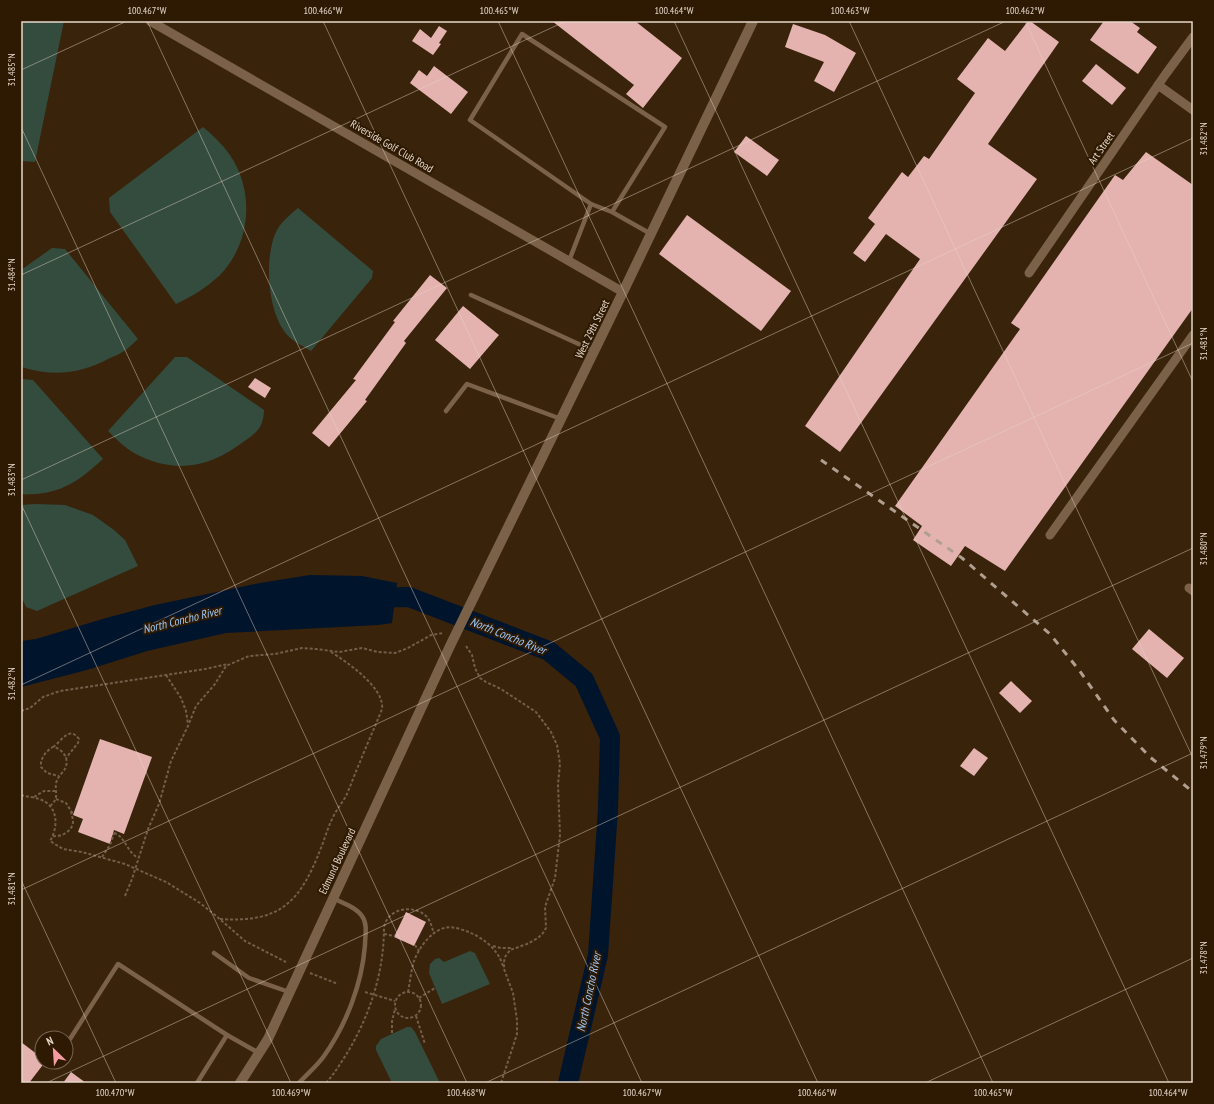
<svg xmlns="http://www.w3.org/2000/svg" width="1214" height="1104" font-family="'PT Sans Narrow',sans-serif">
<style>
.green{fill:#334c3d}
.water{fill:#00142c}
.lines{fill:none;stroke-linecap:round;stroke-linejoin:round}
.river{stroke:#00142c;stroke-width:20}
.building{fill:#e4b3b0}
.path{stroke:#725e4a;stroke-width:2;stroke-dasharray:3 2;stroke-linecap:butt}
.lane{stroke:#7a6148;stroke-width:4.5}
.street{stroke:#7a6148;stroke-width:9}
.secondary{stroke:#7a6148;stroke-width:10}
.rail{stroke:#b09f8e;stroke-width:3;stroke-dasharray:7 7;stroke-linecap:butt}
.ticks{fill:none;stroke:#e6d7ca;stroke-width:1;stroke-opacity:0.45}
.labels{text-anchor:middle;stroke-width:4;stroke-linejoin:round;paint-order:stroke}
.street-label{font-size:11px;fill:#e6d7ca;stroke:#2e1902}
.water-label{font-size:12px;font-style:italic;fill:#9bc9fc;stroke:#2e1902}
.neatline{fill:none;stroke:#e6d7ca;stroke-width:1.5}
.ticks-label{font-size:10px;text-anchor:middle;fill:#e6d7ca}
</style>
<rect width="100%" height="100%" fill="#39230b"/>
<g class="green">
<polygon points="21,21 64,21 35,162 21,161"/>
<path d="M203,127C213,135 222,144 230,155C255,192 251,244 219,276C206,288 191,297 176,304L110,212L109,198Z"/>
<path d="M298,208L373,271L372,278L311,351C301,345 290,340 284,331C267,307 264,255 277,230C282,221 291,214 298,208Z"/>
<path d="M52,248L65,249L138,339C133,343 129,348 124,351C120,354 115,356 110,358C80,374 54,377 21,367V270Z"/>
<path d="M175,357H187L264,410C264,414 263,421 261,425C257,434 244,441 236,447C203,470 169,472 134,453C124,447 116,439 108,431Z"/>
<path d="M21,379L33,380L103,459C82,478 66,491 37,494C32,494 26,495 21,494Z"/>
<polygon points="35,504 65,505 93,515 114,530 125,540 138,566 37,611 26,607 21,596 21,505"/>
<polygon points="470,951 475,953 490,984 442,1004 429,973 430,964 435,959 439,958 444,962"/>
<polygon points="407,1027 411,1027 415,1032 440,1083 392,1083 376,1050 376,1046 381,1039"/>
</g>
<polygon class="water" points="310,575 362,576 397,583 392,623 378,625 226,633 147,651 87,670 21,687 21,641 36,639 106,618 155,605 260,583"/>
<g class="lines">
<polyline class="river" points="368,598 409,597 549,651 584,680 610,737 608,809 598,955 568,1083"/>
</g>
<g class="building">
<polygon points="552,21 635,21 682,58 643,108 626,94 634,85"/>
<polygon points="1028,21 1030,21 1059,42 988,144 1037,179 840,452 805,426 920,259 886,234 865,262 853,253 875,224 868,218 902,172 908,177 924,156 929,159 975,93 957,79 988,38 1005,51"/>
<polygon points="1104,21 1130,21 1140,28 1137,32 1157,47 1138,74 1090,40"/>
<polygon points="793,24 825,35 856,53 834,92 814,81 824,62 785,47"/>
<polygon points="439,26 447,31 439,43 441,44 433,55 412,41 420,29 431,38"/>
<polygon points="1096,64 1126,88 1112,105 1082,81"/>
<polygon points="434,66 468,92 451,114 410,83 419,70 427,76"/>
<polygon points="746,136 779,160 767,176 734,152"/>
<polygon points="1146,152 1193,185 1193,308 1005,571 965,546 951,566 913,540 922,526 895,506 1020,329 1011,323 1115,175 1123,180"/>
<polygon points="687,215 791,291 761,331 659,254"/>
<polygon points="430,275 447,288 404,341 406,343 365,400 367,401 329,447 312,433 356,380 353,379 395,322 393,321"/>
<polygon points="463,306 499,335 470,369 435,340"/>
<polygon points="255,378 271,388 265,398 248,387"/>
<polygon points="1149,629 1184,658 1167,678 1132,649"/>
<polygon points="1011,681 1032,701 1020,713 999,693"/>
<polygon points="100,739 152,757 124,834 114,830 110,844 78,832 83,819 73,815"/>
<polygon points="974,748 988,758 974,776 960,766"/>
<polygon points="406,912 426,922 414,946 394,937"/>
<polygon points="21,1042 42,1058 42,1066 29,1083 21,1083"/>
<polygon points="71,1072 86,1083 63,1083"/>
</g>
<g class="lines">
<g class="path">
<polyline points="466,646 472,655 475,668 480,678 486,682 501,689 536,712 551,732 557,745 560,764 558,784 560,835 555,878 545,907 546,928 543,933 538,938 527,944 510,950 505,957 504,962 504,969 513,993 517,1020 517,1034 501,1083"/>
<polyline points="166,675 181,698 186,711 188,724"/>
<polyline points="21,711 30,708 43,697 60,691 205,669 228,664"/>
<path d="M53,747C61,742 69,725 79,739L78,743L66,758"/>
<path d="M21,795C27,797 34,797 39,799C58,805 59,826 50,841L63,849L82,852L125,864L166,882L200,903L215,915L245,941L286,962"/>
<polyline points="34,797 44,791 56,791"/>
<polyline points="56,799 66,803 73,814"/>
<path d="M50,806C61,797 53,791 57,780C59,775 65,771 66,766C69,757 61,748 53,747C46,751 40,758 41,767L47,773L59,776"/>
<path d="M114,833C125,836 126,851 138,858"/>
<path d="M53,836C61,837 72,832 73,822C73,819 72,816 71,812"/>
<polyline points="102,857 110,845 115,831"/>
<polyline points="125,896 132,879 148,829 159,804 171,761 188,726 196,706 215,684 226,666 249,656 275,654 302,648 316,649 339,652 362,648 378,652 395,653 408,648 431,635 443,633"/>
<path d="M220,919C281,923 300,902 321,848C325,838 328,827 333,817C337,809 342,803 346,796C351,785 355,773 360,762C367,744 375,727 382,709C385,688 347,662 331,652"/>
<polyline points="384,934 395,936"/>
<polyline points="415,945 419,951"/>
<polyline points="493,946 501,948 512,948"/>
<polyline points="310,973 338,984"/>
<circle cx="408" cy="1005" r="13"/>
<polyline points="365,992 395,1001"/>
<path d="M408,992C410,982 411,971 414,961C419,948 430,932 444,928C453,925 470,932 477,936C490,944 498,951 503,966"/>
<polyline points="419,998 435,988"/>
<polyline points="416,1016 425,1044"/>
<polyline points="392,1033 392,1021 395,1009"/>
<path d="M326,1083C335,1073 342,1061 349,1050C371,1012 384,971 384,927C388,908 413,904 426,916C431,921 432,928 434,934"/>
</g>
<g class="lane">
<polyline points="612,212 665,127 522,34 470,120 591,204 612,212 651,234"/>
<polyline points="569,261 591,204"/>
<polyline points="471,295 594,351"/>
<polyline points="446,411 467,384 561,419"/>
<polyline points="214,953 249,978 289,992"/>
<polyline points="70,1039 118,964 227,1035 259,1053"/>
<polyline points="197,1083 227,1035"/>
<path d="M299,1083C307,1074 317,1066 324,1056C346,1025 362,984 365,945C365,936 368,924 362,916C356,907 342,903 333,898"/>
</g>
<g class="street">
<polyline points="150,21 623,292"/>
<polyline points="1158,85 1193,110"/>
<polyline points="1029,273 1165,75 1193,37"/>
<polyline points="1050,535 1193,335"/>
<polyline points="1189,588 1193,591"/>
</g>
<polyline class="secondary" points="240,1083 268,1039 450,646 623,292 753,21"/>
<polyline class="rail" points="821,460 962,558 1050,634 1079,670 1114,720 1150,757 1193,792"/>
</g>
<path class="ticks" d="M147,21L642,1083M323,21L818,1083M498,21L993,1083M674,21L1169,1083M849,21L1193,758M1025,21L1193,382M21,70L127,21M21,127L467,1083M21,275L566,21M21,480L1006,21M21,504L291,1083M21,685L1193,138M21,880L116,1083M21,890L1193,343M46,1083L1193,548M485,1083L1193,753M925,1083L1193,958"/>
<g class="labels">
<g class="street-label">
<text transform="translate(392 146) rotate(30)" y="4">Riverside Golf Club Road</text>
<text transform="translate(1101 148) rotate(-55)" y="4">Art Street</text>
<text transform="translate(592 329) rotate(-64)" y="4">West 29th Street</text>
<text transform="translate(337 861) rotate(-65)" y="4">Edmund Boulevard</text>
</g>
<g class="water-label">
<text transform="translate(182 620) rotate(-14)" y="4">North Concho River</text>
<text transform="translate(508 636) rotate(22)" y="4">North Concho River</text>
<text transform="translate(589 992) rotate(-78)" y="4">North Concho River</text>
</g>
</g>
<rect width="1214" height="1104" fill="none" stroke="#2e1902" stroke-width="44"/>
<g transform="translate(54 1050) rotate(335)"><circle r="19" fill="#2e1902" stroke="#786552"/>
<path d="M0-3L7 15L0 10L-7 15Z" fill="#f49aa0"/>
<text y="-6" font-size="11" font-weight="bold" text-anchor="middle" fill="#e6d7ca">N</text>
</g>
<rect x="22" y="22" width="1170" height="1060" class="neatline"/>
<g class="ticks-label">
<text x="147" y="14">100.467°W</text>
<text x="323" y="14">100.466°W</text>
<text x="499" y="14">100.465°W</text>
<text x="674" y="14">100.464°W</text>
<text x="850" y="14">100.463°W</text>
<text x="1025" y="14">100.462°W</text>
<text transform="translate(11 70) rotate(-90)" y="4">31.485°N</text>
<text transform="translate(1203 139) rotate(-90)" y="4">31.482°N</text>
<text transform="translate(11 275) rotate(-90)" y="4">31.484°N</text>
<text transform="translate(1203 344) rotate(-90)" y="4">31.481°N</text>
<text transform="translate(11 480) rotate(-90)" y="4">31.483°N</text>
<text transform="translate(1203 549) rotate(-90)" y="4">31.480°N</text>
<text transform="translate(11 684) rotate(-90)" y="4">31.482°N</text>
<text transform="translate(1203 753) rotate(-90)" y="4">31.479°N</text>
<text transform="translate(11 889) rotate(-90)" y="4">31.481°N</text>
<text transform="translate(1203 958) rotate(-90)" y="4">31.478°N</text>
<text x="115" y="1096">100.470°W</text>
<text x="291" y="1096">100.469°W</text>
<text x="466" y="1096">100.468°W</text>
<text x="642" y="1096">100.467°W</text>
<text x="817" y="1096">100.466°W</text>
<text x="993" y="1096">100.465°W</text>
<text x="1168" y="1096">100.464°W</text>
</g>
</svg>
